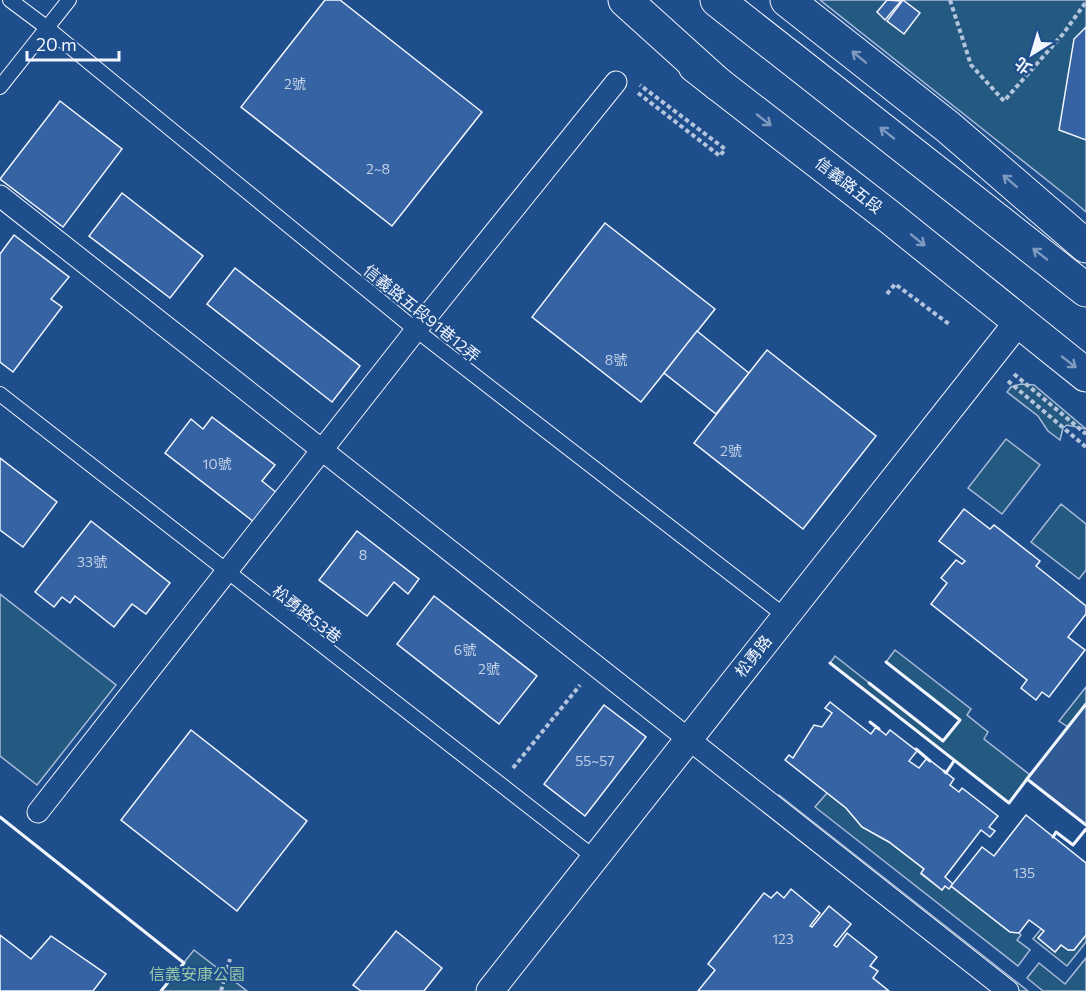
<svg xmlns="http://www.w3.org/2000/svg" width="1086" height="991" font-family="Commissioner,'Noto Sans TC',sans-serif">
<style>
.green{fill:#245a82;stroke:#a8bbd7;stroke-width:1.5}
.parking{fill:#305b95;stroke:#a8bbd7;stroke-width:1.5}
.building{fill:#3563a3;stroke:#f2f6ff;stroke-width:1.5}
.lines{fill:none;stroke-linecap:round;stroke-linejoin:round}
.service-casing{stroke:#f2f6ff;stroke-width:16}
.pedestrian-casing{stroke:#f2f6ff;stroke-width:23}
.minor-casing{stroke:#f2f6ff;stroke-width:29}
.secondary-casing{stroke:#f2f6ff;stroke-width:35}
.trunk-casing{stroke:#f2f6ff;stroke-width:35}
.path{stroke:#b3c4dc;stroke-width:4;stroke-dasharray:4.5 3;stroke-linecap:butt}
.service{stroke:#1f4e8c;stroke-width:14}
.pedestrian{stroke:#1f4e8c;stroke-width:21}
.minor{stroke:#1f4e8c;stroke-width:27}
.secondary{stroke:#1f4e8c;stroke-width:33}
.trunk{stroke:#1f4e8c;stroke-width:33}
.wall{stroke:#f2f6ff;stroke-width:3}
.oneway{stroke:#7e9ac0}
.labels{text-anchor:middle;stroke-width:4.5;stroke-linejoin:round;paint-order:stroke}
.number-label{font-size:14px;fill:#c3d1e8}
.street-label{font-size:16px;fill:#f2f6ff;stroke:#1f4e8c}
.park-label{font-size:16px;fill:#97c8a6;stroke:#1f4e8c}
</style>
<rect width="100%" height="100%" fill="#1f4e8c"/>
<g class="green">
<polygon points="820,0 1086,0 1086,212 1072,200"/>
<polygon points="1021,384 1034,385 1086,429 1067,425 1063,428 1060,440 1048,431 1038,416 1007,392 1011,387"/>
<polygon points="1006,439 1040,465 1002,514 968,488"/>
<polygon points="1061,504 1086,524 1086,570 1079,579 1031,542"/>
<polygon points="0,594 116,685 37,785 0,756"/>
<polygon points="895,650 971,709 967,715 988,732 984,739 1030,775 1009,803 830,663 835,656 943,741 960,720 886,662"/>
<polygon points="1086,687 1086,704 1068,727 1059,721"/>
<polygon points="827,793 846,808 862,827 889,842 924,869 921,874 942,890 945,886 951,886 1010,932 1017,931 1021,935 1017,940 1030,950 1018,966 815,807"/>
<polygon points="779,795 1028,991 1019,991 776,800"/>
<polygon points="1041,929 1044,931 1038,938 1055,952 1061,945 1068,950 1074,950 1086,935 1086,942 1067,966 1033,939"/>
<polygon points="194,950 247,991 161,991"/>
<polygon points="1086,958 1086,991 1043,991 1027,978 1039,963 1065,984"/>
</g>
<polygon class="parking" points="1086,704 1086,825 1027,779"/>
<g class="building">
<polygon points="325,0 340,0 482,112 392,226 241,107"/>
<polygon points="887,0 901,1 885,20 877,12"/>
<polygon points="903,0 920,13 904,34 887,21"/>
<polygon points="1086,27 1086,140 1059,130 1074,39"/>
<polygon points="60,101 122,149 63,227 0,179"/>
<polygon points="122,193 203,256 170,298 89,236"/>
<polygon points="605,223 715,309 641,402 532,317"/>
<polygon points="14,235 69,277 51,299 62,307 13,372 0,362 0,254"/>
<polygon points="235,268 360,366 332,402 207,304"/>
<polygon points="697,331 749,373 716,414 664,373"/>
<polygon points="767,350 876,436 803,529 694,443"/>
<polygon points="212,417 275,465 262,481 277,493 254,522 165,453 191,419 203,429"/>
<polygon points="0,458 57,502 23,547 0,530"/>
<polygon points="964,509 990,529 994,525 1040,561 1036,566 1086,606 1086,614 1068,637 1085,650 1049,697 1042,692 1036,700 1021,688 1027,680 931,604 947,583 941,578 956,560 962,564 965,561 939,541"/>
<polygon points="91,521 170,583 146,614 132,604 114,627 75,596 70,603 62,597 54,607 35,592"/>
<polygon points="357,531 419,579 408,594 394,582 367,616 319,580"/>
<polygon points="434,596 537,676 499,724 397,644"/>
<polygon points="830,702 871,734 876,727 886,735 890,730 917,751 909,761 919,768 927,758 954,779 950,785 959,792 962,788 998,816 989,827 995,831 990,837 981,830 945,877 953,884 949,889 945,886 942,890 921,873 924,869 889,842 862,827 846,808 785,760 789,755 793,758 814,725 822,727 832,713 825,708"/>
<polygon points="604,705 646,737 585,816 544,784"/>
<polygon points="191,730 307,821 237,911 121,820"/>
<polygon points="1026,815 1086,863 1086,935 1074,950 1068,950 1061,945 1055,952 1038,938 1044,931 1029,920 1019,933 1010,932 951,886 982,847 994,856"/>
<polygon points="791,889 820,913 810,926 812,927 829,906 851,924 834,945 837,947 847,933 877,957 870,966 878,971 873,978 889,991 698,991 715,970 708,964 764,893 771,898 777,892 784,898"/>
<polygon points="396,931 442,968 424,991 361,991 353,985"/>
<polygon points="0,935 31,959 51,936 106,974 93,991 0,991"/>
</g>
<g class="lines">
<defs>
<g id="service">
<polyline points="10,0 46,27 416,330 785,616"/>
<polyline points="0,87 69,0"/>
<polyline points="0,394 595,858"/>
</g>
<g id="pedestrian">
<polyline points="0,196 1008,991"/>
<polyline points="38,812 416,330 616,82"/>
</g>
<polyline id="minor" points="490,991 1018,322"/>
<g id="secondary">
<polyline points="787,0 948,127 1086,246"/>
<polyline points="695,66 887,215 1086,375"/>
</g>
<g id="trunk">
<polyline points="625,0 718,84"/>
<polyline points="717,0 1086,290"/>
</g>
</defs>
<use href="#service" class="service-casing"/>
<use href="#pedestrian" class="pedestrian-casing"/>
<use href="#minor" class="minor-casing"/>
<use href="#secondary" class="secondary-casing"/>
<use href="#trunk" class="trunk-casing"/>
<g class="path">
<polyline points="950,0 971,65 1004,101 1063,34 1086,2"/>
<polyline points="638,93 720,156 725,149 640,85"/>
<polyline points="887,294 895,284 949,324"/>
<polyline points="1014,374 1086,434"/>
<polyline points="1008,381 1086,447"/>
<polyline points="513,768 580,685"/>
<polyline points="221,991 230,959"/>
</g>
<use href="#service" class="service"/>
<use href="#pedestrian" class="pedestrian"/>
<use href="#minor" class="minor"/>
<use href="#secondary" class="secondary"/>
<use href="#trunk" class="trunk"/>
<g class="wall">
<polyline points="830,663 1009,803 1027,779 1086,825"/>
<polyline points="869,683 943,741 960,720 886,662"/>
<polyline points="870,722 879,729"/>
<polyline points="916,749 930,761"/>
<polyline points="944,771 946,773 954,761"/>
<polyline points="1027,779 1086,704"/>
<polyline points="0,817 184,963 161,991"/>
<polyline points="1053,837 1056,832 1073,845 1086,829"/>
</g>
</g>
<defs><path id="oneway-shaft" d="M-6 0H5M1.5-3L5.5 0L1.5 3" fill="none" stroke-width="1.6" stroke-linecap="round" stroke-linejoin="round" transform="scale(1.5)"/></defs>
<g class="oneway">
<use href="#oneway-shaft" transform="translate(859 57) rotate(-141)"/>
<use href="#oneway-shaft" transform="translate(764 120) rotate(38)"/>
<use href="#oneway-shaft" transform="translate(887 133) rotate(-142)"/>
<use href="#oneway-shaft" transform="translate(1010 181) rotate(-139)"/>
<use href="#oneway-shaft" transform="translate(918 240) rotate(39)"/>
<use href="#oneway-shaft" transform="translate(1040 254) rotate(-142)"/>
<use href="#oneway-shaft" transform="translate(1069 362) rotate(38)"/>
</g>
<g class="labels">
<g class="number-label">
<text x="295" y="89">2號</text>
<text x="378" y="174">2~8</text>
<text x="616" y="365">8號</text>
<text x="731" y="456">2號</text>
<text x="217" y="469">10號</text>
<text x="363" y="560">8</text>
<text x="92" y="567">33號</text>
<text x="465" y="655">6號</text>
<text x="489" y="674">2號</text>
<text x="595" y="766">55~57</text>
<text x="1024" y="878">135</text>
<text x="783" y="944">123</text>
</g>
<g class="street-label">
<text transform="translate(849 185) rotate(38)" y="6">信義路五段</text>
<text transform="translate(422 313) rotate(39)" y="6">信義路五段91巷12弄</text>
<text transform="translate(307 614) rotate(38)" y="6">松勇路53巷</text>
<text transform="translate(753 656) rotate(-52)" y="6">松勇路</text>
</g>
<g class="park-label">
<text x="197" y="980">信義安康公園</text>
</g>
</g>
<g transform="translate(1032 54) rotate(217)" stroke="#1f4e8c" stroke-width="4.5" paint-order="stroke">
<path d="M0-4.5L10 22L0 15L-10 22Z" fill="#f2f6ff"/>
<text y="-9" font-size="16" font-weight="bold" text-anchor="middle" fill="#f2f6ff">北</text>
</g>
<path d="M27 51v9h92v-9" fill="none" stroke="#f2f6ff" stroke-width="3"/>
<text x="36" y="51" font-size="18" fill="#f2f6ff" stroke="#1f4e8c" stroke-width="4.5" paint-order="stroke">20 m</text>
</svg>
